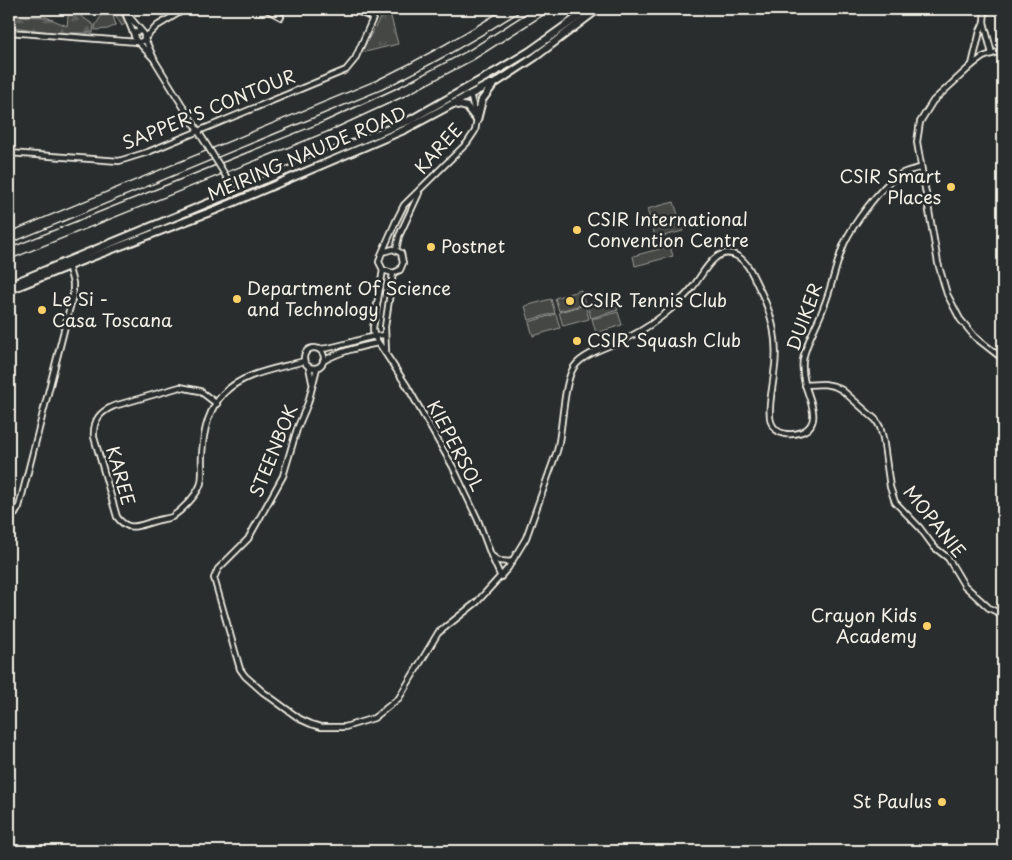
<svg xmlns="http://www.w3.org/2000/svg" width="1012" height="860" font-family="'Playpen Sans',sans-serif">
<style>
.grass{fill:#444645;stroke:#9c9c96}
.forest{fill:url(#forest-firs);stroke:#9c9c96}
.park{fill:url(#park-tufts);stroke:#9c9c96}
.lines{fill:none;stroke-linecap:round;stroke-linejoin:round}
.street-casing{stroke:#f4f1e8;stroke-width:8}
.secondary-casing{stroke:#f4f1e8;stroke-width:10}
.highway-casing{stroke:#f4f1e8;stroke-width:12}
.street{stroke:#2a2d2e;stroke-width:4.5}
.secondary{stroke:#2a2d2e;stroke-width:6}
.highway{stroke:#2a2d2e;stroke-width:9}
.street-bridge-casing{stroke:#f4f1e8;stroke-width:8;stroke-linecap:butt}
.street-bridge{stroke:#2a2d2e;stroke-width:4.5}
.poi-dot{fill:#ffd166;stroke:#2a2d2e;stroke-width:2}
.labels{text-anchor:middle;stroke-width:5;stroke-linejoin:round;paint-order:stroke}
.street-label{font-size:18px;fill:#f4f1e8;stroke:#2a2d2e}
.poi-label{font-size:18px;fill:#f4f1e8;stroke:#2a2d2e;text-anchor:start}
</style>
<defs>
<pattern id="forest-firs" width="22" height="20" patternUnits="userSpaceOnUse" patternTransform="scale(1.25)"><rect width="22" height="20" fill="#444645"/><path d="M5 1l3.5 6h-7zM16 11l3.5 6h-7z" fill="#606160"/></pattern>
<pattern id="park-tufts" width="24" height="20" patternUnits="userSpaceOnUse" patternTransform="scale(1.25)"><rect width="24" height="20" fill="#444645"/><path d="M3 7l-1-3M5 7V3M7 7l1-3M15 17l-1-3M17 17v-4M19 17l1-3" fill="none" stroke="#606160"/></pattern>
</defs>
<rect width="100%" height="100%" fill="#2a2d2e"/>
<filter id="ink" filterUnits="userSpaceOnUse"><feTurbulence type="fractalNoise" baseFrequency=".02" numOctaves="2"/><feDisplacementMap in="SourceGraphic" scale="10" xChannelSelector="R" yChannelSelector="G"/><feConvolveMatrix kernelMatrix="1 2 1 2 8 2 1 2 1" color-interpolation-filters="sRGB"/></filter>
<g filter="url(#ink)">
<g class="grass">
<polygon points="112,9 118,9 126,23 122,26"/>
<polygon points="105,10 113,16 116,25 108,29 95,30 96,24"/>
<polygon points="674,202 678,215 651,223 647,209"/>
<polygon points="679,217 683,231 655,238 652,224"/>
<polygon points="670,246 673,256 635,266 633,256"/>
<polygon points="581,290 585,304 559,311 555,298"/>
<polygon points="613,296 618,310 591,318 587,304"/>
<polygon points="551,299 555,313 529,320 525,306"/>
<polygon points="585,305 589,319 563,326 559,312"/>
<polygon points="618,312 622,325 596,333 592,319"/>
<polygon points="556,314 560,328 533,336 529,322"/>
</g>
<polygon class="forest" points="69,9 75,9 78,14 94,25 93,33 59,33 12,27 14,16 46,17 67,26"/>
<polygon class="park" points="385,9 389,9 398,44 361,53"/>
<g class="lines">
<defs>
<g id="street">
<polyline points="123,9 144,34 144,40 140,42 137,42 134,36 136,32 141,31"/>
<polyline points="266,9 281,17"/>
<polyline points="353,9 373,18"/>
<polyline points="126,15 134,35"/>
<polyline points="984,22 992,54"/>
<polyline points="9,32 137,42"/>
<polyline points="145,38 157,26 185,9"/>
<polyline points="145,39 155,61 203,139"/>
<polyline points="138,42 153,58"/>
<polyline points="1003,50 983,57 972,65 933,101 920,122 917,142 938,263 947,294 960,319 975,337 1003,359"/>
<polyline points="972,65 980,31 984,22 985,9"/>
<polyline points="9,153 119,161 148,152 346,70 355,59 377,9"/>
<polyline points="396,250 399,236 419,193"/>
<polyline points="383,252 393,249 401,253 403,263 400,270 393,273 383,270 379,262 381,255 396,221 404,205 467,143 475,131 477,120 470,94"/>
<polyline points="383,270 373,328 374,336 407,386 453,467 478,520 491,555 501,577"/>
<circle cx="314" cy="358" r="10"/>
<path d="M319,349C342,348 362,336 385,335"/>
<polyline points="386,352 385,327 393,273"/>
<path d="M323,361C341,351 359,347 378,343"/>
<polyline points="309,367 312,382"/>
<path d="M317,368L308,403L297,429L283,476L248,539L218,569L214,578L240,669L245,676L263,692L300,719L311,724L321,727H345L374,718L399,698L438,633L477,602L508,568L526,538L557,451C563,429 563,383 574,367C584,352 615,345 631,336C646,329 659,319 672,308C679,302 686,296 692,288C703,275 715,244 737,256C748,262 753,276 758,286C773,315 779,342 774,374C773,387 767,410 771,422C776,436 791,436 802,432C823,423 809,399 805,384C803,376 802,368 803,360C806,341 818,324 824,306C832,286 836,264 844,244C852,225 881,187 897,176C904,171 912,170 920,168"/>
<polyline points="805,385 824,384 834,386 842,390 876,420 880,427 883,438 890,487 895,502 920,528 934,547 948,558 964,585 989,608 1003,615"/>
<path d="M217,404L200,391L180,387L114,406C99,412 93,421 94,437L117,517C129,533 139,525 155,521C161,519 166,519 172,517C182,510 195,497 200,486C204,476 201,465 202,455C203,434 208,410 223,394C242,373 277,369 304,361"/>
<polyline points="9,517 15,514 19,507 73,295 73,283 68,265"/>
<polyline points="492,556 499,561 512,562"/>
<polyline points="9,830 12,851"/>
</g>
<g id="secondary">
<polyline points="455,104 467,107 477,120"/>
<polyline points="477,120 482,100 493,85"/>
<polyline points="9,285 410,120 500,69 530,51 589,9"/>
<polyline points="9,290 84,260 218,209 404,130 490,84 494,84 535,57 598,9"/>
</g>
<g id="highway">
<path d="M9,238L379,85C426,62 470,37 514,9"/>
<polyline points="9,254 325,127 401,92 471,55 543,9"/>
</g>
</defs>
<use href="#street" class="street-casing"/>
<use href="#secondary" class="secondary-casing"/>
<use href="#highway" class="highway-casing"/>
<use href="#street" class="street"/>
<use href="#secondary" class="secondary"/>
<use href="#highway" class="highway"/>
<defs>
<polyline id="street-bridge" points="203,139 232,186"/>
</defs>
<use href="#street-bridge" class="street-bridge-casing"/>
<use href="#street-bridge" class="street-bridge"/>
</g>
</g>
<g class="poi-dot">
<circle cx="951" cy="187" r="5"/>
<circle cx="577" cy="230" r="5"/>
<circle cx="431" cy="247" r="5"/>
<circle cx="237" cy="299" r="5"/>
<circle cx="570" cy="301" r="5"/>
<circle cx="42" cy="310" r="5"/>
<circle cx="577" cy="341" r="5"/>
<circle cx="927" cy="626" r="5"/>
<circle cx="942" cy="802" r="5"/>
</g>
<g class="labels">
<g class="street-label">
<text transform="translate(209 110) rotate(-22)" y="6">SAPPER'S CONTOUR</text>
<text transform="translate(439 149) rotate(-48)" y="6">KAREE</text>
<text transform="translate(307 154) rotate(-23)" y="6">MEIRING NAUDE ROAD</text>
<text transform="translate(805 317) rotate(-70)" y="6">DUIKER</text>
<text transform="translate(455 446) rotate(62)" y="6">KIEPERSOL</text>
<text transform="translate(274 451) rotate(-68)" y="6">STEENBOK</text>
<text transform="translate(120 476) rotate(74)" y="6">KAREE</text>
<text transform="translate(934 522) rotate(51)" y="6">MOPANIE</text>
</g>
<g class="poi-label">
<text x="941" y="183" text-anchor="end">CSIR Smart<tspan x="941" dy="21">Places</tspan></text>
<text x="587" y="226">CSIR International<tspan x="587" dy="21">Convention Centre</tspan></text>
<text x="441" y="253">Postnet</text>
<text x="247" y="295">Department Of Science<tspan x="247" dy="21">and Technology</tspan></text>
<text x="52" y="306">Le Si -<tspan x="52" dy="21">Casa Toscana</tspan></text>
<text x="580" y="307">CSIR Tennis Club</text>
<text x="587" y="347">CSIR Squash Club</text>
<text x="917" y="622" text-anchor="end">Crayon Kids<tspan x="917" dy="21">Academy</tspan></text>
<text x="932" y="808" text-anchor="end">St Paulus</text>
</g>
</g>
<rect width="1012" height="860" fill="none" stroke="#2a2d2e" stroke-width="30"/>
<rect x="15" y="15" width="982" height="830" fill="none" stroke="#f4f1e8" stroke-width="2" filter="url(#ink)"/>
</svg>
